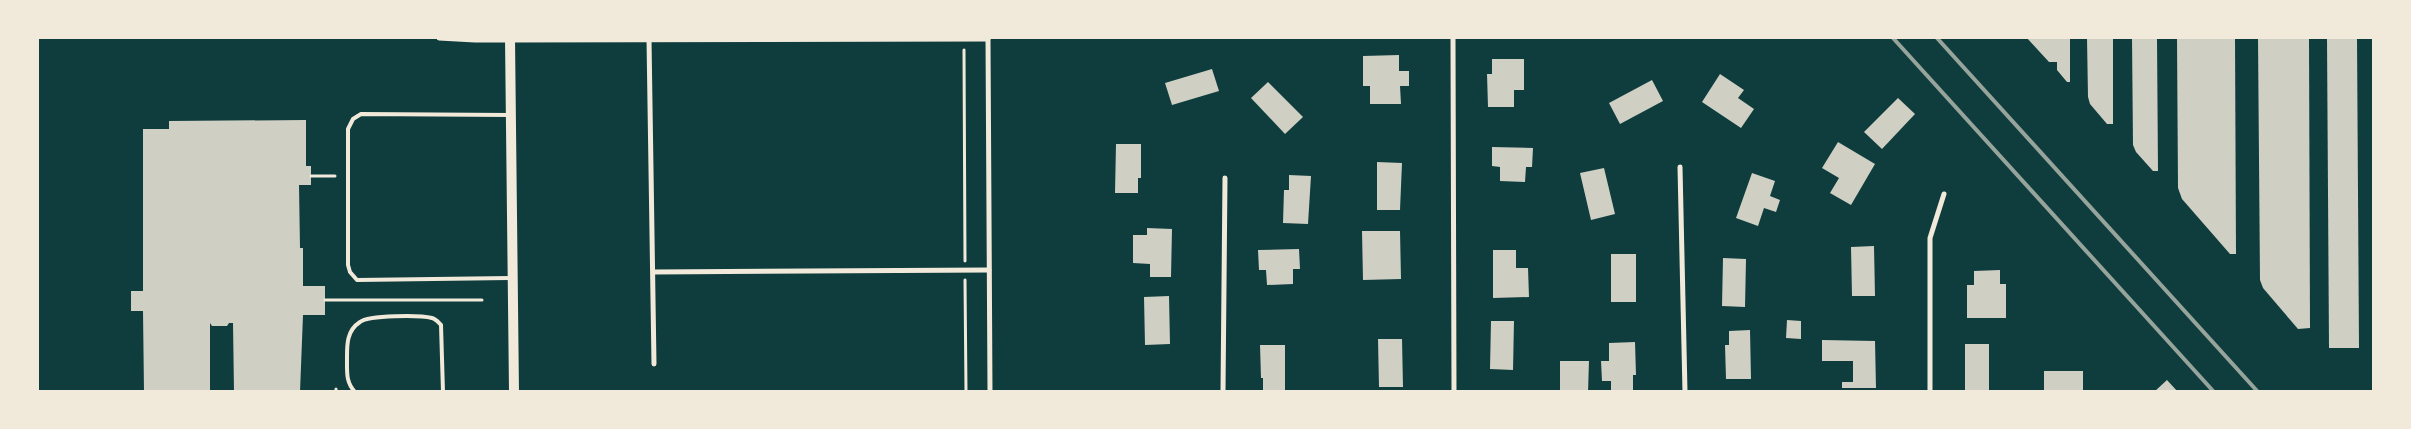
<svg xmlns="http://www.w3.org/2000/svg" width="2411" height="429" font-family="'Work Sans',sans-serif">
<style>
.building{fill:#cfcfc3}
.lines{fill:none;stroke-linecap:round;stroke-linejoin:round}
.path{stroke:#f1e9da;stroke-width:3}
.service{stroke:#f1e9da;stroke-width:4}
.minor{stroke:#f1e9da;stroke-width:5}
.secondary{stroke:#f1e9da;stroke-width:10}
.rail{stroke:#97a49c;stroke-width:4}
</style>
<rect width="100%" height="100%" fill="#0f3d3e"/>
<g class="building">
<polygon points="2027,38 2070,38 2070,82 2067,82 2057,70 2057,62 2049,62"/>
<polygon points="2087,38 2113,38 2113,124 2107,124 2090,104 2088,97"/>
<polygon points="2132,38 2157,38 2158,171 2153,171 2136,152 2133,145"/>
<polygon points="2177,38 2235,38 2236,254 2230,254 2182,199 2178,188"/>
<polygon points="2258,38 2309,38 2310,328 2298,329 2263,288 2260,280"/>
<polygon points="2327,38 2357,38 2359,348 2329,348"/>
<polygon points="1399,55 1399,71 1409,71 1409,86 1400,86 1401,104 1370,104 1370,86 1363,86 1363,56"/>
<polygon points="1492,59 1524,59 1524,90 1514,90 1514,107 1488,107 1487,74 1492,74"/>
<polygon points="1212,69 1219,91 1172,105 1165,83"/>
<polygon points="1720,74 1744,90 1738,98 1754,109 1741,128 1702,102"/>
<polygon points="1652,80 1663,101 1620,124 1609,103"/>
<polygon points="1268,82 1303,117 1285,134 1251,98"/>
<polygon points="1898,98 1915,114 1882,149 1864,132"/>
<polygon points="306,120 306,166 311,166 311,185 299,185 300,248 303,248 303,286 325,286 325,315 303,315 300,392 234,392 233,323 229,323 227,326 212,326 210,323 210,392 144,392 143,311 131,311 131,291 143,291 143,129 169,129 169,121"/>
<polygon points="1838,142 1875,164 1851,205 1830,193 1839,178 1822,168"/>
<polygon points="1116,144 1141,144 1141,178 1138,178 1138,193 1115,193"/>
<polygon points="1492,147 1533,148 1532,167 1526,167 1525,182 1500,181 1500,167 1492,166"/>
<polygon points="1377,162 1402,163 1400,210 1377,210"/>
<polygon points="1604,168 1615,214 1591,220 1580,173"/>
<polygon points="1752,173 1775,181 1770,196 1780,200 1776,212 1764,208 1758,226 1736,218"/>
<polygon points="1289,175 1311,176 1308,224 1283,223 1284,190 1289,190"/>
<polygon points="1147,228 1172,229 1171,277 1150,277 1150,264 1133,263 1133,235 1147,235"/>
<polygon points="1362,231 1400,231 1401,279 1363,280"/>
<polygon points="1874,246 1875,296 1852,296 1851,247"/>
<polygon points="1299,249 1300,269 1293,269 1293,284 1267,285 1266,270 1259,270 1258,250"/>
<polygon points="1493,250 1516,250 1516,268 1528,268 1529,297 1493,298"/>
<rect x="1611" y="254" width="25" height="48"/>
<polygon points="1723,258 1746,259 1745,307 1722,306"/>
<polygon points="2000,270 2000,284 2006,284 2006,318 1967,318 1967,285 1974,285 1974,271"/>
<polygon points="1169,296 1170,344 1145,345 1144,297"/>
<polygon points="1787,320 1801,321 1801,339 1786,338"/>
<polygon points="1491,321 1514,321 1513,370 1490,369"/>
<polygon points="1750,330 1751,379 1726,379 1725,345 1729,345 1729,331"/>
<polygon points="1378,339 1402,339 1403,387 1379,387"/>
<polygon points="1822,340 1875,341 1876,388 1842,388 1842,382 1853,382 1853,361 1822,361"/>
<polygon points="1635,342 1636,375 1633,375 1633,390 1611,391 1611,381 1602,381 1601,361 1609,361 1609,343"/>
<rect x="1965" y="344" width="24" height="48"/>
<polygon points="1260,345 1285,345 1285,392 1263,392 1263,378 1261,378"/>
<polygon points="1560,361 1589,361 1588,392 1560,392"/>
<rect x="2044" y="371" width="39" height="21"/>
<polygon points="2167,380 2178,392 2154,392"/>
</g>
<g class="lines">
<g class="path">
<polyline points="964,50 965,261"/>
<polyline points="311,176 335,176"/>
<polyline points="965,280 966,392"/>
<polyline points="325,300 482,300"/>
<polyline points="336,389 336,392"/>
</g>
<g class="service">
<polyline points="510,115 361,114 353,119 348,129 348,265 350,272 357,280 510,278"/>
<path d="M355,392C346,382 347,373 347,360C347,346 346,331 360,322C369,315 420,315 432,318C436,319 438,322 441,325L443,392"/>
</g>
<g class="minor">
<polyline points="439,38 475,40 988,39"/>
<polyline points="988,38 990,392"/>
<polyline points="1453,38 1454,392"/>
<polyline points="649,39 654,364"/>
<polyline points="1680,167 1685,392"/>
<polyline points="654,272 989,270"/>
<polyline points="1223,392 1225,178"/>
<polyline points="1930,392 1930,238 1944,194"/>
</g>
<polyline class="secondary" points="510,38 514,392"/>
<g class="rail">
<polyline points="1893,38 2214,392"/>
<polyline points="1937,38 2258,392"/>
</g>
</g>
<rect width="2411" height="429" fill="none" stroke="#f1e9da" stroke-width="78"/>
</svg>
